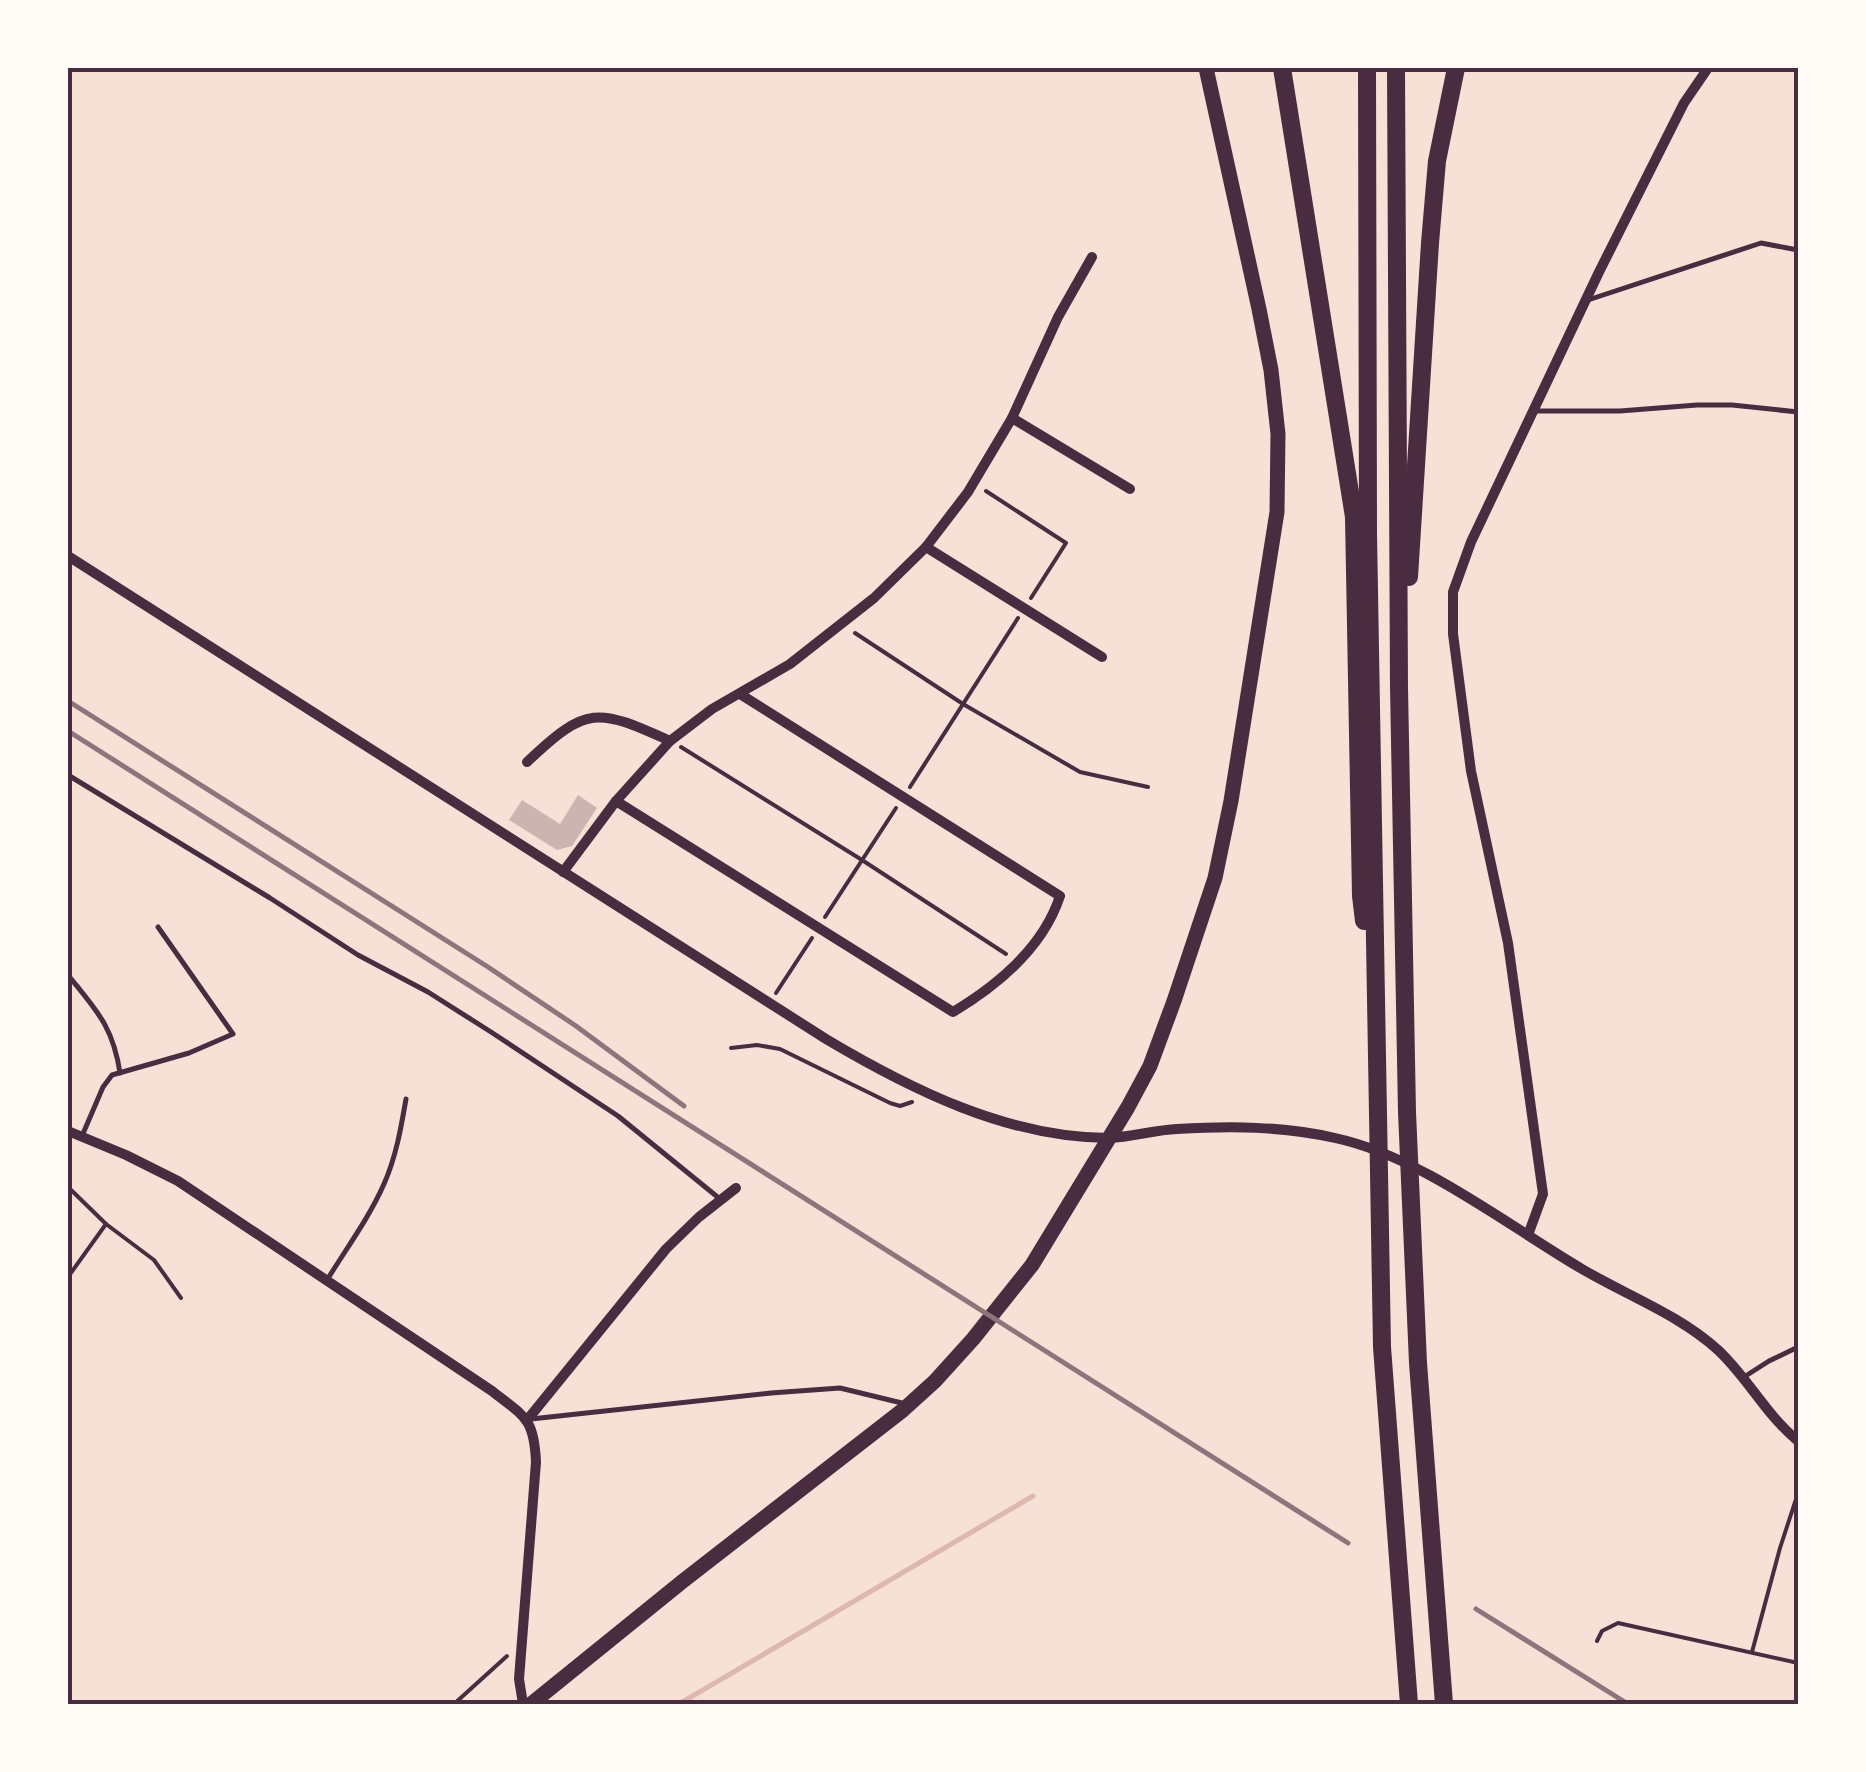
<svg xmlns="http://www.w3.org/2000/svg" width="1866" height="1772" font-family="'IBM Plex Sans',sans-serif">
<style>
.lines{fill:none;stroke-linecap:round;stroke-linejoin:round}
.stream{stroke:#dcb8b0;stroke-width:5}
.building{fill:#ccb4b1}
.path{stroke:#4a2c40;stroke-width:4}
.service{stroke:#4a2c40;stroke-width:5}
.minor{stroke:#4a2c40;stroke-width:10}
.secondary{stroke:#4a2c40;stroke-width:15}
.trunk{stroke:#4a2c40;stroke-width:18}
.rail{stroke:#8f747c;stroke-width:5}
.neatline{fill:none;stroke:#4a2c40;stroke-width:4}
</style>
<rect width="100%" height="100%" fill="#f7e1d7"/>
<g class="lines">
<polyline class="stream" points="679,1704 1033,1496"/>
</g>
<polygon class="building" points="578,795 597,808 572,846 557,850 509,820 522,800 560,824"/>
<g class="lines">
<g class="path">
<polyline points="986,491 1066,543 1031,598"/>
<polyline points="855,633 963,704 1080,772 1148,787"/>
<polyline points="681,747 862,860 1006,954"/>
<polyline points="910,787 1018,618"/>
<polyline points="825,917 896,808"/>
<polyline points="776,993 812,938"/>
<polyline points="731,1048 757,1045 780,1049 890,1103 900,1106 912,1102"/>
<polyline points="68,1187 106,1224 154,1260 181,1298"/>
<polyline points="68,1277 106,1224"/>
<polyline points="1597,1641 1602,1631 1618,1623 1798,1663"/>
<polyline points="1752,1652 1780,1548 1798,1493"/>
<polyline points="454,1704 507,1656"/>
</g>
<g class="service">
<polyline points="1588,300 1761,243 1798,250"/>
<polyline points="1533,411 1620,411 1697,405 1732,405 1798,412"/>
<polyline points="68,775 270,898 358,955 428,992 491,1032 618,1116 720,1199"/>
<path d="M68,975C96,1010 113,1026 120,1073"/>
<polyline points="82,1136 103,1087 112,1075 189,1053 233,1034 158,927"/>
<path d="M327,1280C346,1249 369,1218 384,1184C396,1157 401,1128 406,1099"/>
<polyline points="1744,1377 1769,1361 1798,1347"/>
<polyline points="531,1419 771,1393 840,1388 906,1404"/>
</g>
<g class="minor">
<polyline points="1012,418 1130,489"/>
<polyline points="926,547 1102,657"/>
<path d="M68,556L826,1039C910,1089 1008,1138 1109,1138C1132,1137 1154,1130 1177,1129C1230,1126 1283,1126 1335,1138C1420,1156 1507,1225 1582,1269C1626,1295 1680,1315 1718,1350C1748,1378 1766,1415 1798,1441"/>
<path d="M527,762C587,705 597,708 670,741"/>
<path d="M616,801L953,1012C998,985 1043,948 1060,896L740,694"/>
<polyline points="563,872 616,801 670,741 712,709 790,664 874,598 926,547 968,492 1012,418 1058,317 1092,257"/>
<path d="M68,1131L126,1155L178,1181L492,1391C525,1417 534,1418 536,1462L519,1679L523,1704"/>
<polyline points="1528,1235 1543,1194 1508,943 1471,771 1453,634 1453,592 1471,542 1599,272 1684,103 1708,68"/>
<polyline points="528,1419 666,1249 699,1217 736,1188"/>
</g>
<polyline class="secondary" points="531,1704 683,1581 903,1410 935,1381 973,1339 1032,1265 1128,1107 1150,1066 1174,1001 1215,878 1231,801 1277,512 1278,434 1271,370 1259,309 1206,68"/>
<g class="trunk">
<polyline points="1282,68 1354,517 1361,896 1364,921"/>
<polyline points="1367,68 1368,533 1382,1347 1409,1704"/>
<polyline points="1396,68 1399,687 1407,1112 1418,1363 1444,1704"/>
<polyline points="1409,577 1430,243 1437,161 1456,68"/>
</g>
<g class="rail">
<polyline points="68,701 488,967 576,1026 684,1106"/>
<polyline points="68,731 1348,1543"/>
<polyline points="1476,1609 1628,1704"/>
</g>
</g>
<rect width="1866" height="1772" fill="none" stroke="#fffaf5" stroke-width="140"/>
<rect x="70" y="70" width="1726" height="1632" class="neatline"/>
</svg>
